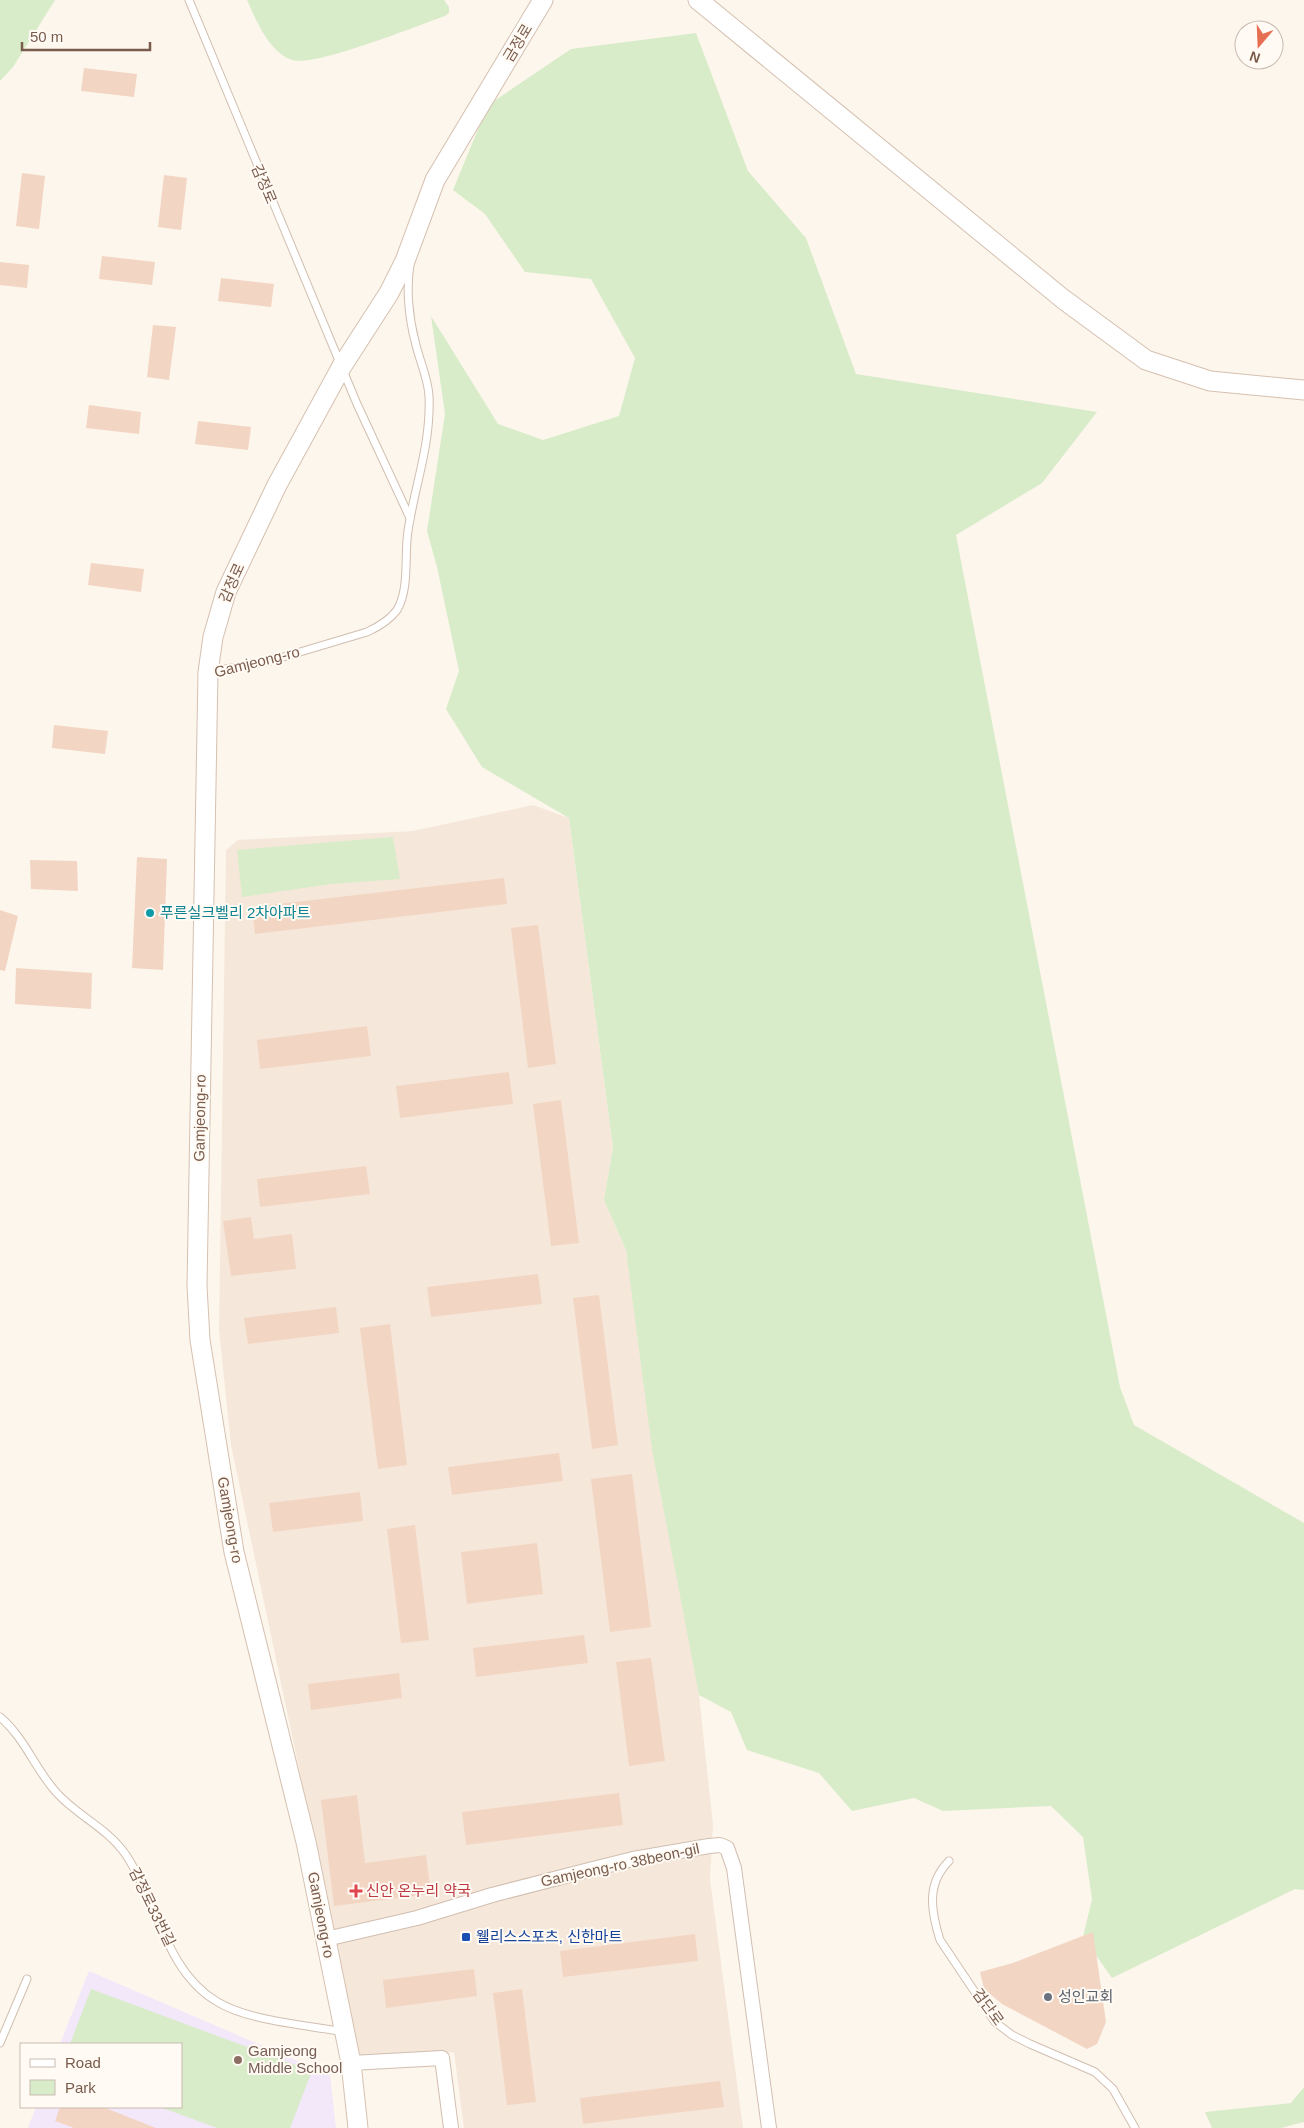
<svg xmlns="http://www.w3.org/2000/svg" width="1304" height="2128" font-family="Helvetica,'Noto Sans KR',sans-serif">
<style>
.residential{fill:#f5e8da}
.education{fill:#f3e8fa}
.green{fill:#d8ecc9}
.building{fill:#f3d5c3}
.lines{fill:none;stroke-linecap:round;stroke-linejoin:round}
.lane-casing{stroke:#d1beb0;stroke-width:9}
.street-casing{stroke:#d1beb0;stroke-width:16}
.secondary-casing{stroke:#d6c0b0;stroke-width:21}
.lane{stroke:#fff;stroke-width:7}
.street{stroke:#fff;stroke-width:14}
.secondary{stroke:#fff;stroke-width:19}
.culture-dot{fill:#0f9aa8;stroke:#fffaf3;stroke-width:2}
.health-dot{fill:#e0444e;stroke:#fffaf3;stroke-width:2}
.transit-dot{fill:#1a4fb4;stroke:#fffaf3;stroke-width:2}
.worship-dot{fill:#6b7280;stroke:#fffaf3;stroke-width:2}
.education-dot{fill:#8d6e63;stroke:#fffaf3;stroke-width:2}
.labels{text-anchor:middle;stroke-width:4;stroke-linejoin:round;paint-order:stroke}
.street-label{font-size:15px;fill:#7a5c4d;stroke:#fffaf3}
.culture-label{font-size:15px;fill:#0d838f;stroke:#fffaf3;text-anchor:start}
.health-label{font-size:15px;fill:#be3a42;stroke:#fffaf3;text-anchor:start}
.transit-label{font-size:15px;fill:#164399;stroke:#fffaf3;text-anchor:start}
.worship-label{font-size:15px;fill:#5b616d;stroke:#fffaf3;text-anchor:start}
.education-label{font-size:15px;fill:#785e54;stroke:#fffaf3;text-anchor:start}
</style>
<rect width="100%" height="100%" fill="#fdf6ec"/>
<polygon class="residential" points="533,805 569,818 613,1147 604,1200 626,1250 699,1695 713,1825 710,1879 743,2128 464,2128 454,2052 371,2060 359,2054 231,1445 219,1330 226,850 238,840 413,831"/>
<polygon class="education" points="89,1971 330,2075 336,2128 28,2128 36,2107 181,2107 181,2044 60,2044"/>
<g class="green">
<polygon points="0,0 55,0 13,67 0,81"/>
<path d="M247,0H444L449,7V13L445,16C416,26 316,67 292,60C269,52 256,20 247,0Z"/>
<polygon points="696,33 748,171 806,238 856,374 1097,412 1042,483 956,535 1120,1387 1134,1425 1304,1523 1304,1890 1295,1889 1112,1978 1083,1937 1092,1899 1083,1837 1051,1806 943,1811 914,1798 852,1811 819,1773 747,1750 731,1712 699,1695 652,1449 626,1250 604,1200 613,1147 569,818 482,767 446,709 459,671 437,567 427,531 445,414 431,316 498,424 543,440 619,416 635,358 591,279 525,272 485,214 453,190 488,105 571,49"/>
<polygon points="393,837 400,879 331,884 242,897 237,850"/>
<polygon points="91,1989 312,2071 290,2128 217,2128 160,2107 181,2107 181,2044 70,2044"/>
<polygon points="1304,2087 1304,2122 1281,2128 1212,2128 1205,2112 1291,2103"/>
</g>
<g class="building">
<polygon points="84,68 137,74 134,97 81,91"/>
<polygon points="22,173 45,176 39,229 16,226"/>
<polygon points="164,175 187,178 181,230 158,227"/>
<polygon points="102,256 155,262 152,285 99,279"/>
<polygon points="0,262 29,265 27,288 0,285"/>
<polygon points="221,278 274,284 271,307 218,301"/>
<polygon points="153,325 176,327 169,380 147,377"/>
<polygon points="89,405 141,412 139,434 86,428"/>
<polygon points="198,421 251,427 248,450 195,444"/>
<polygon points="91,563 144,569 141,592 88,585"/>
<polygon points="54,725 108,731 105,754 52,748"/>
<polygon points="137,857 167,859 163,970 132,968"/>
<polygon points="30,860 77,861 78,891 31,889"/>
<polygon points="504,878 507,904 255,934 252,907"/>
<polygon points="0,910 18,916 5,971 0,970"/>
<polygon points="538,925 556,1064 528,1068 511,928"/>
<polygon points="16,968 92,973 91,1009 15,1004"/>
<polygon points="367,1026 371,1056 260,1069 257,1040"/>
<polygon points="509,1072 513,1104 400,1118 396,1086"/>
<polygon points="561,1100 579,1243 551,1246 533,1104"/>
<polygon points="366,1166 370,1194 260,1207 257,1179"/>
<polygon points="251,1217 254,1239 292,1234 296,1269 231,1276 223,1221"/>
<polygon points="538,1274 542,1304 431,1317 427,1287"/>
<polygon points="599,1295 618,1445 592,1449 573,1298"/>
<polygon points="336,1307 339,1333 248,1344 244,1318"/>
<polygon points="390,1324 407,1465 378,1469 360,1328"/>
<polygon points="559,1453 563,1481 452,1495 448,1467"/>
<polygon points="632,1474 651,1627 610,1632 591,1479"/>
<polygon points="360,1492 363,1521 273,1532 269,1503"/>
<polygon points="415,1525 429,1640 401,1643 387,1529"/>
<polygon points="537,1543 543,1594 467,1604 461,1552"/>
<polygon points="584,1635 588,1663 476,1677 473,1648"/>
<polygon points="651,1658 665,1761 629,1766 616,1662"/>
<polygon points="399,1673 402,1698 311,1710 308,1684"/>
<polygon points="619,1793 623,1825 466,1845 462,1812"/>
<polygon points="357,1795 365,1863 426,1855 431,1894 334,1906 321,1800"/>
<polygon points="1093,1932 1106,2022 1097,2044 1087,2049 1002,2004 984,1989 980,1972 1013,1963"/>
<polygon points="695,1934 698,1961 563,1977 560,1951"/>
<polygon points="474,1969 477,1996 386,2008 383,1980"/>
<polygon points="522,1989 536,2102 507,2105 493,1993"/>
<polygon points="720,2081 724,2107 583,2124 580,2098"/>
<polygon points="60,2107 103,2107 156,2128 74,2128 55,2121"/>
</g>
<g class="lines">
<defs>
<g id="lane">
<polyline points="189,0 357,404 410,518"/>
<path d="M209,672L270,661L367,632C378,627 389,621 397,610C410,588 404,555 408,531C415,484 431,445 429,396C428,377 419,360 415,341C409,318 406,289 410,265"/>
<path d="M0,1717C25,1738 35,1769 56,1792C77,1816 108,1828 126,1855C157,1901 165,1970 216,2001C247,2021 307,2025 344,2032"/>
<path d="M949,1861C926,1884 931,1911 940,1940L995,2022L1012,2035L1030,2044L1095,2072L1113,2089L1135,2128"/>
<polyline points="0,2043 27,1979"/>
</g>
<g id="street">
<polyline points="326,1939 417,1918 492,1895 585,1871 633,1859 709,1846 720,1845 727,1848 734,1868 769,2128"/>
<polyline points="351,2063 442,2058 451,2128"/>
</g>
<g id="secondary">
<polyline points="698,0 1063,299 1146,360 1210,381 1304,390"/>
<polyline points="358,2128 351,2063 306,1842 234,1552 200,1340 197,1286 208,672 213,637 226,592 277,485 342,366 389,293 405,261 435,180 543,0"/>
</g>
</defs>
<use href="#lane" class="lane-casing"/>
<use href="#street" class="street-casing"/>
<use href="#secondary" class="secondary-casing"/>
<use href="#lane" class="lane"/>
<use href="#street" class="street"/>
<use href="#secondary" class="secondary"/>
</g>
<circle class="culture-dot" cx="150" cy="913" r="5"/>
<path class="health-dot" d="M353.5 1883.5h5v5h5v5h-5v5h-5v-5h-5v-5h5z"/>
<rect class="transit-dot" x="461" y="1932" width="10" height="10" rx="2.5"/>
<circle class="worship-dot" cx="1048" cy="1997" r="5"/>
<circle class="education-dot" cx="238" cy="2060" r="5"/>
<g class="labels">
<g class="street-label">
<text transform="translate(518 43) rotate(-59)" y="5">금정로</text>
<text transform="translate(264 184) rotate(67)" y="5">감정로</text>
<text transform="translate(232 583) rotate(-66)" y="5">감정로</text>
<text transform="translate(257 662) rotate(-14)" y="5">Gamjeong-ro</text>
<text transform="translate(200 1118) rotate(-89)" y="5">Gamjeong-ro</text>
<text transform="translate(230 1520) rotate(80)" y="5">Gamjeong-ro</text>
<text transform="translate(620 1865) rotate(-12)" y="5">Gamjeong-ro 38beon-gil</text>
<text transform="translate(152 1907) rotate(64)" y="5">감정로33번길</text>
<text transform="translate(321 1915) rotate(79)" y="5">Gamjeong-ro</text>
<text transform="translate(988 2007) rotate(54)" y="5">검단로</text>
</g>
<g class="culture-label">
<text x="160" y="918">푸른실크벨리 2차아파트</text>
</g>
<g class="health-label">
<text x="366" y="1896">신안 온누리 약국</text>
</g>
<g class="transit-label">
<text x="476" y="1942">웰리스스포츠, 신한마트</text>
</g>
<g class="worship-label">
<text x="1058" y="2002">성인교회</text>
</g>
<g class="education-label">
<text x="248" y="2056">Gamjeong<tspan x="248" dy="17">Middle School</tspan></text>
</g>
</g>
<rect x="20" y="2043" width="162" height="65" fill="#fffaf3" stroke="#cabbb1"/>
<rect x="30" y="2059" width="25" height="8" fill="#ffffff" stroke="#cabbb1"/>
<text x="65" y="2068" font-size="15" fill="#7a5c4d">Road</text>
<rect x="30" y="2080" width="25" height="15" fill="#d8ecc9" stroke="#cabbb1"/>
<text x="65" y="2093" font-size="15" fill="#7a5c4d">Park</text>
<g transform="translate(1259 45) rotate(199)"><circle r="24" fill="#fffaf3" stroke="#cabbb1"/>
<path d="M0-4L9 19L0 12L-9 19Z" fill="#e76f51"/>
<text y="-8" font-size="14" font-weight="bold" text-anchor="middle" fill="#7a5c4d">N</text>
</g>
<path d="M22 42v8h128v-8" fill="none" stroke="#7a5c4d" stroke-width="2.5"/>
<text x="30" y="42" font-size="15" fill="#7a5c4d" stroke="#fffaf3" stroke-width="4" paint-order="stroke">50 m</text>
</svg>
